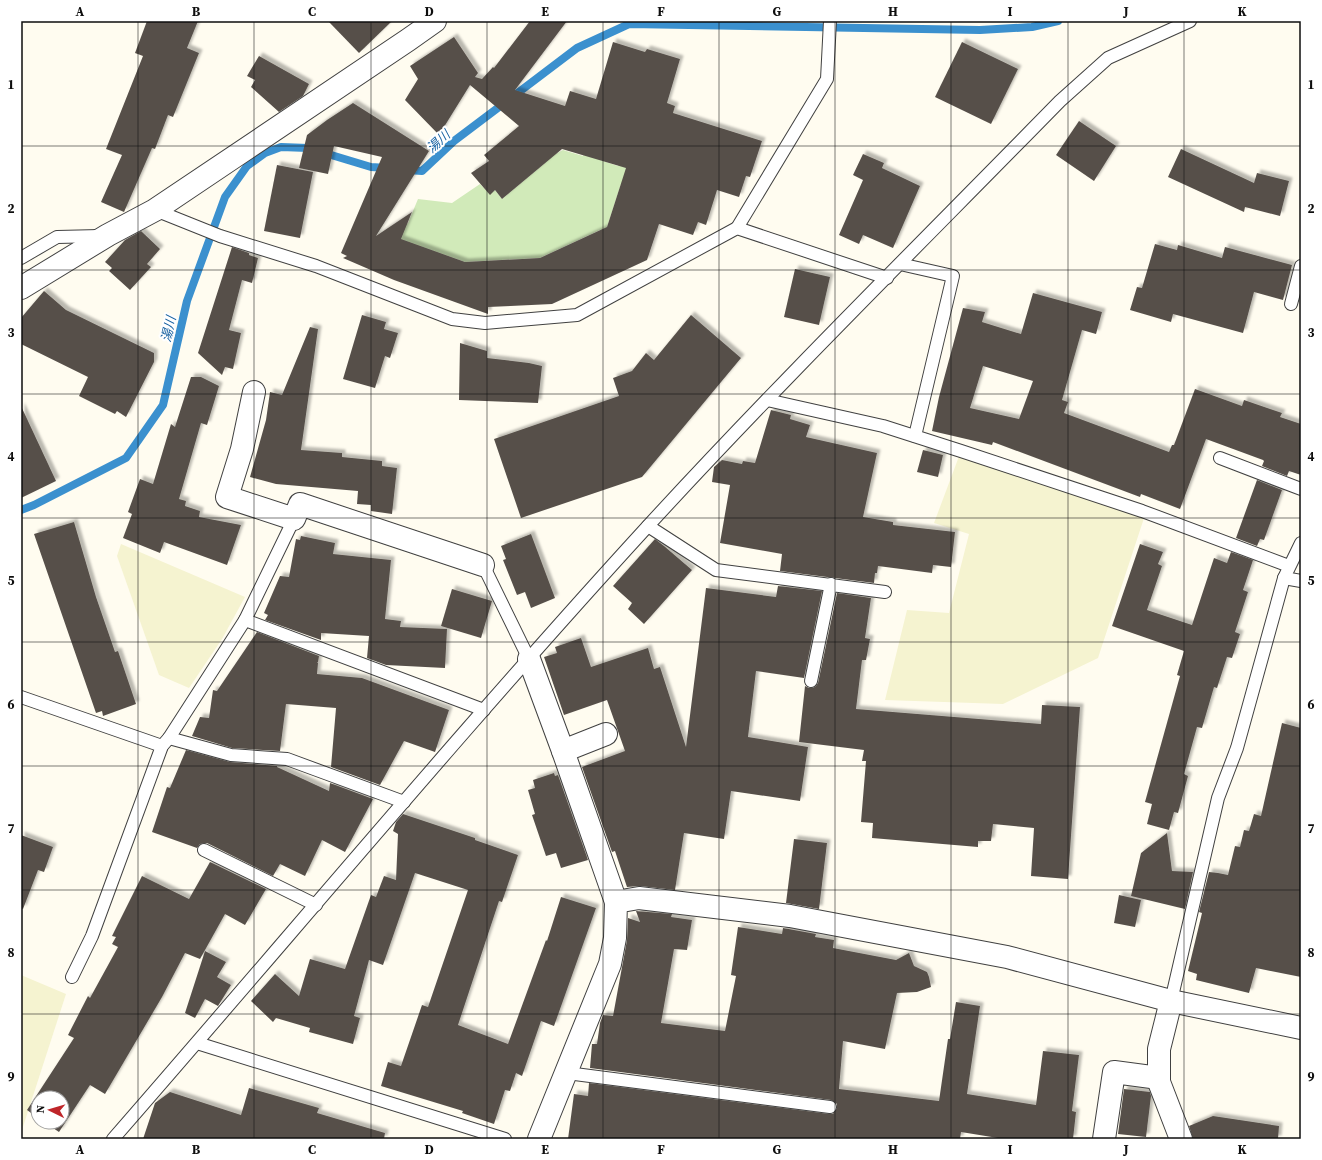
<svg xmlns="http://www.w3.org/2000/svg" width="1322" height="1160" font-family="'Source Serif 4','Noto Sans JP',serif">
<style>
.farmland{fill:#f5f3d0}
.green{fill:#d1eab9}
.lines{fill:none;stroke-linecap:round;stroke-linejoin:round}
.stream{stroke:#3b90ce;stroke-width:8}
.building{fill:#57504a;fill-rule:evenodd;filter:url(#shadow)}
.service-casing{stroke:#414141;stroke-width:14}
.minor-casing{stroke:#414141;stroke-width:24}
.service{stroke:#fff;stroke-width:12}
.minor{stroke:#fff;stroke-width:22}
.grid{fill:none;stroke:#0e0e0e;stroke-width:1;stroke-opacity:0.55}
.labels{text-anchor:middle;stroke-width:4;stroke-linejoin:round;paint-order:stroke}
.water-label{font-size:13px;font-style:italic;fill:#1761a1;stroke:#fff}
.neatline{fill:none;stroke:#0e0e0e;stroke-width:1.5}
.grid-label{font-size:13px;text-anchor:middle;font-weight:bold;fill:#0e0e0e}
</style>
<defs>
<filter id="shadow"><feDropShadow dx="3.5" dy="-3.5" stdDeviation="1" flood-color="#0004"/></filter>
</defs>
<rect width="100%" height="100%" fill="#fffcf0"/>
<g class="farmland">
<polygon points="961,451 1146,512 1098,658 1003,704 885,700 907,610 949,613 969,534 934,523"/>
<polygon points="121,544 245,597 222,639 189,688 159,675 117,556"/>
<polygon points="21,975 66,994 21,1133"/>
</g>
<polygon class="green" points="563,150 583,156 585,150 600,160 618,166 620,162 647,171 650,193 621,184 605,233 600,230 540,258 465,262 388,235 408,223 418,199 452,203 480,184 490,194 495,190 502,199 545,163 544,160"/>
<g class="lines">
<g class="stream">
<polyline points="407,170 422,171 454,141 577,48 629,24 980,30 1032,27 1058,21"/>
<polyline points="21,510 34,505 126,458 163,405 187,301 225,197 247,166 265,153 281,147 308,148 371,167 387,168"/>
</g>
</g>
<g class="building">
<polygon points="147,21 198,21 187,48 199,53 173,117 168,115 155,149 152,148 124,212 101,202 122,155 106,149 143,56 135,53"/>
<polygon points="328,21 392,21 359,53"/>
<polygon points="530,21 567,21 515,90 565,106 570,91 596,99 613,42 645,52 647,49 680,59 667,103 675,106 673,113 762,141 750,177 746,176 739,197 717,190 706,225 698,222 693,235 659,224 647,260 552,304 488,307 488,314 394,280 343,258 347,256 341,253 382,157 334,146 328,174 299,168 307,135 327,120 353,103 429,151 376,236 412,212 401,239 465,262 540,258 607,227 626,168 562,149 502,199 495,190 490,195 471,173 489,161 484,155 519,126 470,85 439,135 405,100 418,79 410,66 454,37 478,73 475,77 482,79 493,67 494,68"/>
<polygon points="962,42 1018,69 991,124 935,97"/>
<polygon points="259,56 309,84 303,96 279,112 251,87 255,80 247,76"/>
<polygon points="1079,121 1116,146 1094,181 1056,155"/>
<polygon points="1181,149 1254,183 1257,173 1289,181 1280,216 1245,207 1244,212 1168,177"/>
<polygon points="863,154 884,163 882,168 920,186 893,248 863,235 859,244 839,235 863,180 853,175"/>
<polygon points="277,165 313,172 300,238 264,231"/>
<polygon points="141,231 160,249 147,264 151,267 130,290 109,271 112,268 105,262 125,240"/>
<polygon points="1155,244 1177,250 1178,245 1222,258 1225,247 1292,265 1283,300 1254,292 1243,333 1173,314 1171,322 1130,310 1137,287 1142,288"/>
<polygon points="232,247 249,253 249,255 258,258 252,283 242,280 229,330 241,333 233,369 225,367 222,375 198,353"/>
<polygon points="795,269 830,277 819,325 784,317"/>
<polygon points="44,291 66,310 154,353 154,362 126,417 117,411 115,414 79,396 88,377 21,344 21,318"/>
<path d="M1033,293L1102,312L1096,334L1082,330L1062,400L1068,402L1064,413L1169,452L1172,445H1174L1195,389L1242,406L1244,400L1282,413L1280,417L1301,424V475L1289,471L1287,476L1262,466L1264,461L1263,460L1206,439L1180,509L1141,494L1140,497L993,442L992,445L932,431L939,397L963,308L985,312L982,322L1021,334ZM983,366L1033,381L1019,419L970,408Z"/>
<polygon points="362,315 386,322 384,329 398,333 390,358 385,356 375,388 343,379"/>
<polygon points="691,315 741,358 642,477 521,518 494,439 619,396 613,378 632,371 646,353 654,360"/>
<polygon points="310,327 318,329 301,450 342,453 342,457 382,461 382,466 397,468 392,514 371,511 371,505 357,504 358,491 276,484 250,477 266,420 270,392 282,395"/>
<polygon points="460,343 487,351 487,358 529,363 542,366 538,403 459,400"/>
<polygon points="191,377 201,377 219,386 207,425 201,423 179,499 186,501 185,506 200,511 199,517 241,525 227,565 164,542 160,553 123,538 132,514 128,512 140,479 153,484 171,424 175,427"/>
<polygon points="21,406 56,481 21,498"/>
<polygon points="771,410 791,415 790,419 810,425 806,437 877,453 863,517 893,522 893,525 955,532 951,567 933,565 932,573 878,566 877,573 875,573 874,583 780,571 782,554 720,543 730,485 712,482 714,467 722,460 742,464 743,461 755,463"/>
<polygon points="923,450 943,455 938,477 917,472"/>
<polygon points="1257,480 1282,490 1264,540 1260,539 1257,546 1236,538"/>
<polygon points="74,522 96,597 115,652 118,651 136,704 103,716 102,711 96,713 34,534"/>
<polygon points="531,534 555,598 531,608 525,592 517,595 503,560 506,559 501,546"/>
<polygon points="301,536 335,543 333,554 391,560 385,619 401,621 400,627 447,629 445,668 386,665 367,658 369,636 321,633 321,640 265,620 268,615 264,613 280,576 289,577 296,539 300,540"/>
<polygon points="655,539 664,546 692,570 644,624 628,609 632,603 613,586"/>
<polygon points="1140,544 1163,552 1158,564 1162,566 1147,610 1192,625 1214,558 1227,563 1231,552 1253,560 1243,590 1248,592 1235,632 1240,634 1232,658 1227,657 1217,688 1214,687 1202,728 1197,727 1184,774 1188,776 1178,813 1174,812 1169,830 1147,824 1152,804 1145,802 1180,676 1177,675 1184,651 1112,626"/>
<polygon points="778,586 822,591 804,678 756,671 748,737 808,747 800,801 731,791 724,839 684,833 675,890 640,886 627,887 615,851 612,852 582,767 625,751 607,700 564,715 544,657 557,653 555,647 581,638 591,667 648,648 654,669 660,667 686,747 706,588 776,597"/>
<polygon points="452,589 492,601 481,638 441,626"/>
<polygon points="837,593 871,598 865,638 870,639 866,660 862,660 856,709 1041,724 1042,705 1080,707 1068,879 1031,876 1034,828 993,824 991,841 978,841 978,847 872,838 873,823 861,822 866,761 862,761 864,750 799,742 805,686 809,688 813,688 816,686 818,683"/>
<polygon points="257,632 319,656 318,662 317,662 318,663 317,674 362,678 449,710 435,752 404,741 380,785 331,767 336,708 286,704 280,751 232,748 192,736 200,717 209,718 213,690 217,691"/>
<polygon points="1282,723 1301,728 1301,977 1256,968 1249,993 1196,980 1197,974 1188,971 1202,913 1199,912 1209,872 1218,873 1228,875 1235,846 1240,847 1244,830 1249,831 1254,814 1261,816"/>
<polygon points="186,750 230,762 277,766 277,767 329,791 330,783 373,799 345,852 322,840 305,876 280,864 273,876 207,843 200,844 197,848 152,832 167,787 170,788"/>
<polygon points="554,773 555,776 558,775 588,860 561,868 556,853 546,856 532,815 535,814 528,790 535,788 533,780"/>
<polygon points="403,814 475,838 475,840 518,855 502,902 499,901 458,1025 508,1044 546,940 547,941 561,897 596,908 554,1026 541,1021 522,1076 516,1073 510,1091 505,1090 494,1124 462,1113 463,1111 381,1086 388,1062 401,1066 422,1005 428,1007 468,890 415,873 383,965 369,960 354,1016 360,1018 353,1044 309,1032 310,1028 276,1018 273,1022 251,1001 275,974 299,996 310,959 345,969 371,895 376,897 384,876 396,880 398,834 393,831 396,822"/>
<polygon points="1167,833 1172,871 1193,872 1185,909 1131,896 1141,853"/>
<polygon points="21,835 53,847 44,872 38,870 23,909 21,908"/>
<polygon points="794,839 827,843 819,909 786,903"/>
<polygon points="210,862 266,889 245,925 225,914 200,959 185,953 162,997 105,1094 90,1085 59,1132 44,1122 62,1122 62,1098 38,1098 38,1118 27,1110 74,1038 68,1035 88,996 90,998 118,947 112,944 116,937 112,936 142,876 189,899"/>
<polygon points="1119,895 1141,900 1135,927 1114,923"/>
<polygon points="636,911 672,914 671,917 692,920 687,950 674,949 661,1023 725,1031 736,976 731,975 738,927 782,934 783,928 816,934 815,937 834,940 833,948 896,960 909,953 914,966 927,972 929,977 931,987 917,992 897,993 885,1049 843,1041 839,1089 939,1101 948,1039 950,1039 956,1002 980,1006 967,1094 1036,1105 1043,1051 1079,1055 1072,1111 1076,1112 1073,1139 1004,1139 961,1132 960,1139 568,1139 574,1094 588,1096 589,1083 829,1114 833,1114 837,1108 837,1104 831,1100 590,1068 592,1044 597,1044 600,1023 603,1015 613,1016 627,940 628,918 640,922"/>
<polygon points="205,951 226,962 217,977 231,985 218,1006 205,999 195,1018 185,1013"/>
<polygon points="249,1088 319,1108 317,1113 385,1133 384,1139 143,1139 155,1103 170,1092 241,1115"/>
<polygon points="1124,1089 1150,1092 1151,1096 1146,1137 1118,1134"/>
<polygon points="1213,1116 1279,1126 1278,1139 1193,1139 1189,1126"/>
</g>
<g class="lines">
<defs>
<g id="service">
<polyline points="155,210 220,236 316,266 452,319 485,323 577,315 737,228 887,278"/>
<polyline points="737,228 827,79 830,21"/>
<polyline points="21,258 57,237 100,236"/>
<polyline points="900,264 953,276 915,436"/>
<polyline points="1291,304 1301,266"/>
<polyline points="767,400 883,426 961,451 1142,511 1289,566"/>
<polyline points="1220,458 1301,489"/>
<polyline points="648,526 716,570 885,592"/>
<polyline points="483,565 529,659"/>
<polyline points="1284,578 1301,581"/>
<polyline points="245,620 484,710"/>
<polyline points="811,681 831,584"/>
<polyline points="21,697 162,746"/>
<polyline points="169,738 231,755 287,759 404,802"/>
<polyline points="204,850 316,905"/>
<polyline points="72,977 92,936 162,746 169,738 245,620 294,519"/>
<polyline points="1171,1001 1218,798 1237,748 1284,578 1301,543"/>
<polyline points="197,1043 505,1139"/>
<polyline points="567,1073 830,1107"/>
<path d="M113,1139C291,935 464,727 647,527C781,381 922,242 1060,101L1108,58L1190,21"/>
</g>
<g id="minor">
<polyline points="21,288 108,235 155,210 408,40 435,21"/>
<polyline points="254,392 242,449 227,497 294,519 300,504 483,565"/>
<polyline points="529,659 563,751 616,902"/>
<polyline points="563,751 606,734"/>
<polyline points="1171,1001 1159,1049 1159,1082 1181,1139"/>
<polyline points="539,1139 610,964 615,938 616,902 639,898 790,916 1007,957 1171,1001 1301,1028"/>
<polyline points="1104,1139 1114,1072 1159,1078"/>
</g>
</defs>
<use href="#service" class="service-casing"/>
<use href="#minor" class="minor-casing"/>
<use href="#service" class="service"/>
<use href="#minor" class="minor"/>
</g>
<path class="grid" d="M138,21V1139M254,21V1139M371,21V1139M487,21V1139M603,21V1139M719,21V1139M835,21V1139M951,21V1139M1068,21V1139M1184,21V1139M21,146H1301M21,270H1301M21,394H1301M21,518H1301M21,642H1301M21,766H1301M21,890H1301M21,1014H1301"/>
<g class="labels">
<g class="water-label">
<text transform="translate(438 141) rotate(-42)" y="5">湯川</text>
<text transform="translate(168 329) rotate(-77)" y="5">湯川</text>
</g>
</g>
<rect width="1322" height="1160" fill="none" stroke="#ffffff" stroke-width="44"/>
<g transform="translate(50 1110) rotate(275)"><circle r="19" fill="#ffffff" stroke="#9f9f9f"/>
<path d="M0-3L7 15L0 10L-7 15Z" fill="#bf2529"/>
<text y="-6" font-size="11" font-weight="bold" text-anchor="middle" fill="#0e0e0e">N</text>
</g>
<rect x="22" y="22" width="1278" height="1116" class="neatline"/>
<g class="grid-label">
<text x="80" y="16">A</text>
<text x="196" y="16">B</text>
<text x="312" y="16">C</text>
<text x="429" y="16">D</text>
<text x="545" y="16">E</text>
<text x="661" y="16">F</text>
<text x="777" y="16">G</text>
<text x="893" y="16">H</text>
<text x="1010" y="16">I</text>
<text x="1126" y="16">J</text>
<text x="1242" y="16">K</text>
<text x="11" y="89">1</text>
<text x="1311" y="89">1</text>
<text x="11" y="213">2</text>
<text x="1311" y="213">2</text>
<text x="11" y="337">3</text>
<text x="1311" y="337">3</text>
<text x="11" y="461">4</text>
<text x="1311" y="461">4</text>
<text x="11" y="585">5</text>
<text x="1311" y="585">5</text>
<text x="11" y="709">6</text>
<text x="1311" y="709">6</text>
<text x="11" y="833">7</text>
<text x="1311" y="833">7</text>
<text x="11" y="957">8</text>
<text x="1311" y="957">8</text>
<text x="11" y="1081">9</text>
<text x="1311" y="1081">9</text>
<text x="80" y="1154">A</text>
<text x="196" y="1154">B</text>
<text x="312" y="1154">C</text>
<text x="429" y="1154">D</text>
<text x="545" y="1154">E</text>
<text x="661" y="1154">F</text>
<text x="777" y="1154">G</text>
<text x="893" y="1154">H</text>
<text x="1010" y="1154">I</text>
<text x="1126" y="1154">J</text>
<text x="1242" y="1154">K</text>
</g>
</svg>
